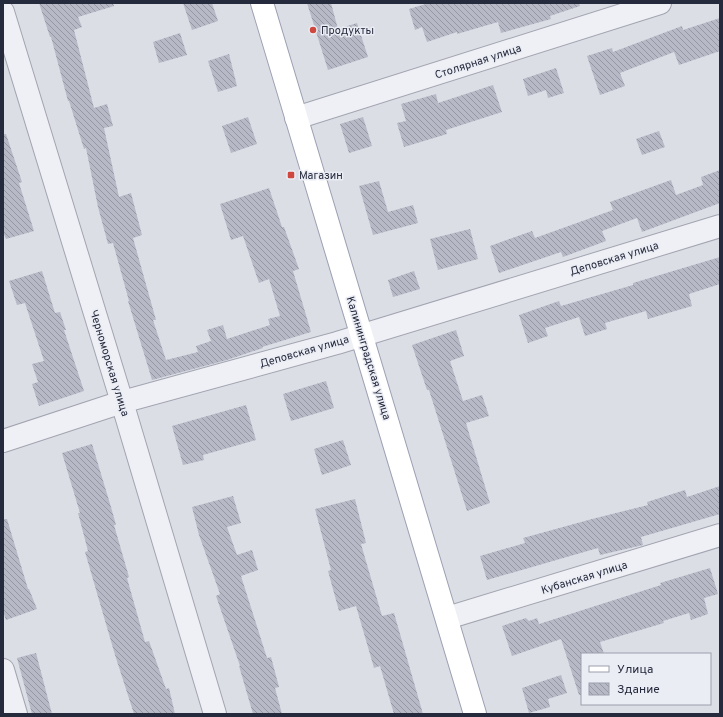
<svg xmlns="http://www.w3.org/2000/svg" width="723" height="717" font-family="Overpass,sans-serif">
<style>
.building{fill:url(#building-back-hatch)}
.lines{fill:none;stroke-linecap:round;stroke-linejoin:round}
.minor-casing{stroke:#a2a4b0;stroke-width:24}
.major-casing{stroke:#9ca0b2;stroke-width:24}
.minor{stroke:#eff0f5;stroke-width:22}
.major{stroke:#fff;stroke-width:22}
.poi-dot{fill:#ce483f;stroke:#ebedf4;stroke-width:1.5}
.labels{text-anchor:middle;stroke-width:3;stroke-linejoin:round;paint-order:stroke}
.poi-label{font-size:11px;fill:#262a3d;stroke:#ebedf4;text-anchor:start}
.street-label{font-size:11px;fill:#262a3d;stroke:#ebedf4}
</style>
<defs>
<pattern id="building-back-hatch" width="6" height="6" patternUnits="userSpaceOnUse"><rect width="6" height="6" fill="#b7b9c6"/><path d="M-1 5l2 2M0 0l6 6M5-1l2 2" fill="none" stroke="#9597a2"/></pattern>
</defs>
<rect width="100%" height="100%" fill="#dcdee6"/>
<g class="building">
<polygon points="39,3 113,3 114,6 78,17 82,27 74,30 94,108 107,104 113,126 104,128 119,197 131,193 142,235 133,238 156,320 153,320 166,360 198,352 196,346 211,341 207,330 223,325 227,339 270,325 268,319 280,316 269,279 259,283 243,236 231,240 220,204 269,188 282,227 284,227 299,269 293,271 311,332 262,347 263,348 227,360 152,380 128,301 129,301 113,243 108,244 98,207 86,148 84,149 69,101 68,101 51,37 50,37"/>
<polygon points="183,3 212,3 218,21 192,30"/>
<polygon points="307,3 331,3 338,29 357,23 368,57 328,70"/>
<polygon points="429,3 579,3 580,6 550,16 551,19 501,33 498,22 457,34 457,32 427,42 422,27 415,30 409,9"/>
<polygon points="720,18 720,51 679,65 674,52 620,73 625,86 600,95 587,56 612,48 613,52 682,26 683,30"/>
<polygon points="180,33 187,55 159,63 153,42"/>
<polygon points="229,54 237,86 218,92 208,61"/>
<polygon points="556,68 564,93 548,98 546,90 528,96 523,79"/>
<polygon points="493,85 502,112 446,130 447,134 404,147 397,123 406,121 401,104 436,94 438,103"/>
<polygon points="248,117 257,144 231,153 222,126"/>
<polygon points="363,117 372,146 349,153 340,124"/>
<polygon points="659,131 665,147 642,155 636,139"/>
<polygon points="3,134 6,134 22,182 19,183 34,231 6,239 3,232"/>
<polygon points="720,170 720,203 642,232 637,218 602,231 606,241 563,257 561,252 499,273 490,246 532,231 535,238 613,210 610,202 671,180 676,195 703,185 701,177"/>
<polygon points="379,181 388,212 413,205 418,223 373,235 359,186"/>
<polygon points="470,229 478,259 438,270 430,239"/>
<polygon points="720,257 720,284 689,294 692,306 648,319 646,311 605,323 607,329 585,336 579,317 545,328 548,336 528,343 519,315 559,301 561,306 633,285 633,283"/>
<polygon points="42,271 55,313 60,312 66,330 64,330 84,391 39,406 32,384 38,382 32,364 44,361 25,303 17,305 9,281"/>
<polygon points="414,271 420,289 393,297 388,280"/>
<polygon points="456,330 464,356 450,361 463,401 482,395 489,416 466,423 490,503 467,511 429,390 427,390 412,345"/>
<polygon points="326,381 334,408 291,421 283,394"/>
<polygon points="246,405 256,440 203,455 204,460 183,465 172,426"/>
<polygon points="343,440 351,465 322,475 314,449"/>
<polygon points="92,444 111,507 116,525 114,525 129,577 127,578 145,642 149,641 166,689 169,688 175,714 134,714 115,655 85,552 88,551 78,513 80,513 62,453"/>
<polygon points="720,486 720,514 641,537 643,545 600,555 598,548 487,580 480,556 525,543 523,538 592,519 648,505 647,502 685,490 687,497"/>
<polygon points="233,496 241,523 227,527 237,555 252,550 258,570 241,576 267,658 271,657 279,687 275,688 282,714 253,714 239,666 240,666 216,596 220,594 199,535 192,507"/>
<polygon points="355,499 366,543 361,544 382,616 394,613 423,714 394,714 380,666 374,668 356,606 339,611 328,571 331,570 315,509"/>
<polygon points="3,519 7,519 28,589 29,589 37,609 6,620 3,611"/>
<polygon points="710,568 718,594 704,598 708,614 691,620 689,613 663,621 664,623 600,642 604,654 582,654 582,695 579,695 561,639 512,656 502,626 526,618 529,621 537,618 539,624 661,585 660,583"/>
<polygon points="36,653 52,714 32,714 17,658"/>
<polygon points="561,675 567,693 548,699 550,707 529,713 522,688"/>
</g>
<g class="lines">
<defs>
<g id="minor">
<polyline points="3,12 122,402 215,714"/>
<polyline points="296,118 660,3"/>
<polyline points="3,441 122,402 337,343 720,226"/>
<polyline points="447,618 720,535"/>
<polyline points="3,670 16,714"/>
</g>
<polyline id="major" points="262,3 475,714"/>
</defs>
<use href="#minor" class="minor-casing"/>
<use href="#major" class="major-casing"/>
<use href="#minor" class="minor"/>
<use href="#major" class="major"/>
</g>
<g class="poi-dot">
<circle cx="313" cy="30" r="4"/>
<rect x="287" y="171" width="8" height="8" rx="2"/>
</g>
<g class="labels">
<g class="poi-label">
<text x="321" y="34">Продукты</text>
<text x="299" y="179">Магазин</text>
</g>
<g class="street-label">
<text transform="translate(478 61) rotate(-18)" y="4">Столярная улица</text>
<text transform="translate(614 258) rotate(-17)" y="4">Деповская улица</text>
<text transform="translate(304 351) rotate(-16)" y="4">Деповская улица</text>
<text transform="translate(369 358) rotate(73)" y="4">Калининградская улица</text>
<text transform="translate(110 363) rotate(73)" y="4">Черноморская улица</text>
<text transform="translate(584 577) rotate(-17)" y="4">Кубанская улица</text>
</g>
</g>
<rect width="723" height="717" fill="none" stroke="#262a3d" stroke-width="8"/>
<rect x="581" y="653" width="130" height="52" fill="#ebedf4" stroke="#9c9fab"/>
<rect x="589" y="666" width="20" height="6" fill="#ffffff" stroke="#9c9fab"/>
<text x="617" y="673" font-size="12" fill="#262a3d">Улица</text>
<rect x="589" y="683" width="20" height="12" fill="url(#building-back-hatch)" stroke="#9c9fab"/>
<text x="617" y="693" font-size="12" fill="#262a3d">Здание</text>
</svg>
